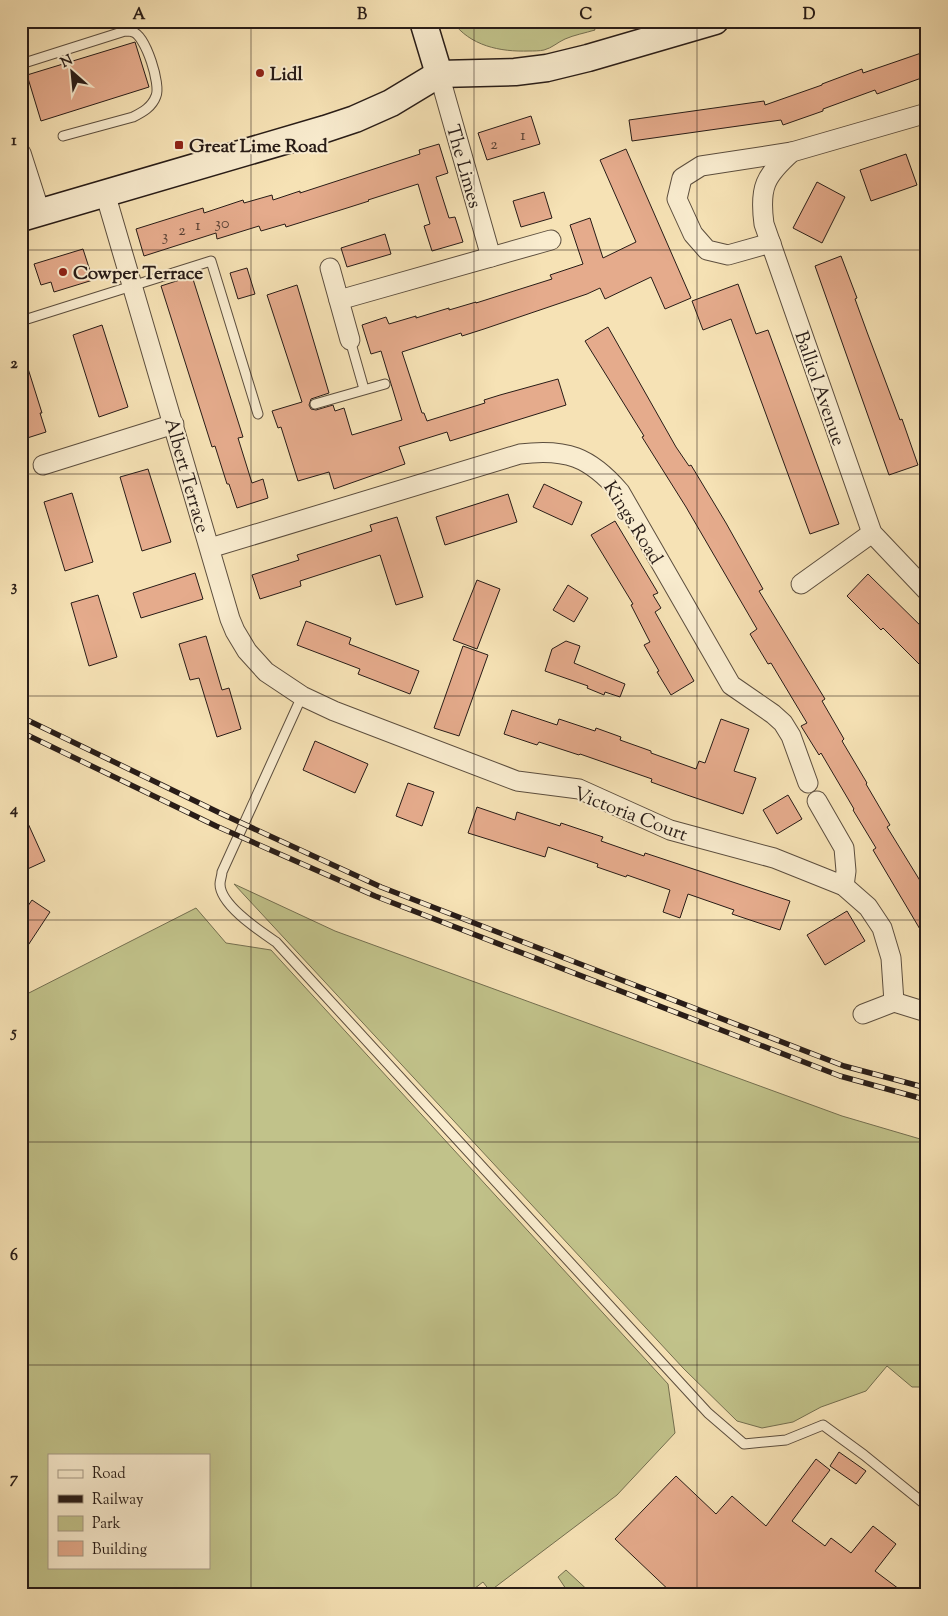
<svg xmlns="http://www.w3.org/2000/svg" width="948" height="1616" font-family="'Sorts Mill Goudy',serif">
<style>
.green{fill:#c1c28a;stroke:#746f50;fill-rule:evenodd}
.building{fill:#e5ab8c;stroke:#281c17}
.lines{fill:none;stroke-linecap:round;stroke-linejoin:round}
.lane-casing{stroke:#5c4e3e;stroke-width:11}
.street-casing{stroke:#5c4e3e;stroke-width:21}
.secondary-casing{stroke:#281c17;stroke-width:29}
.lane{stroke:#f9eccf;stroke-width:9}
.street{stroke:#f9eccf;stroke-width:19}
.secondary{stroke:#f9eccf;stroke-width:26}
.rail-casing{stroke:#281c17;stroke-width:5.5}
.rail{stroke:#f9eccf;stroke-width:4;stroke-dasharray:11;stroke-linecap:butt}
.grid{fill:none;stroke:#281c17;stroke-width:1;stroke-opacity:0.55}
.poi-dot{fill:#8f2418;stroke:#f9eccf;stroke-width:2}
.labels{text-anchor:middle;stroke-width:4;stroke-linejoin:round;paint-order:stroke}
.number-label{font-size:16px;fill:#574034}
.poi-label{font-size:19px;font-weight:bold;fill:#281c17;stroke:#f9eccf;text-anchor:start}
.street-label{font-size:19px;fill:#281c17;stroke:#f9eccf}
.neatline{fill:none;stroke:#281c17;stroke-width:2}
.grid-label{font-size:16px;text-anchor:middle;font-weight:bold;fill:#281c17}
</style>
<rect width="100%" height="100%" fill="#f6e2b5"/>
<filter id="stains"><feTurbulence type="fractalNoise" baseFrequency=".004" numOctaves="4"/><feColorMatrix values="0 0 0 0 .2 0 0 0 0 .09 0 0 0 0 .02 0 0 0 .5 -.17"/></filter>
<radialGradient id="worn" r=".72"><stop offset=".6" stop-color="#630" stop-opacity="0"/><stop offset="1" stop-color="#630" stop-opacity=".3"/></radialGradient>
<g class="green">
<path d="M452,21H592L595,30C585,33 574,35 565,39C558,42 552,48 544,50C540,51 533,51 529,51C500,52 470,46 452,21Z"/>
<polygon points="234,884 335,931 842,1116 927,1141 927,1387 912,1387 887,1366 866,1391 821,1407 793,1422 762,1428 737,1421 684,1369"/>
<path d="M196,908L226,943L271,950L668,1384L675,1433L617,1495L490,1591L483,1582L466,1595H21V997ZM49,1455H209V1567H49Z"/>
<polygon points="566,1570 593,1595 565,1595 568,1592 558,1577"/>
</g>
<g class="building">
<polygon points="135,42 149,87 41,121 27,75"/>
<polygon points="927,51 927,76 877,94 875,90 823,109 823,111 783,125 781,120 632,141 629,120 764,101 765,105 822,85 822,84 862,69 863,73"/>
<polygon points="531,116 540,144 487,160 478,133"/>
<polygon points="439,144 448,173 436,177 449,218 455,217 463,242 432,251 424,226 430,224 418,184 368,200 369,201 347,208 286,227 285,224 261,231 259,226 217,239 216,233 144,256 136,229 203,208 204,213 243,200 244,203 272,195 273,200 300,191 300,193 420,154 419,150"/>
<polygon points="626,149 691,298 665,309 651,277 605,299 600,288 587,294 484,329 462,336 461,333 402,352 422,413 424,413 427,421 485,403 484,400 500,395 558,379 566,405 450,441 447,432 399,447 405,464 334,489 329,472 298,481 281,427 278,428 272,411 302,402 267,295 297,285 329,393 311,399 309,405 311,409 316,410 333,405 335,411 344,408 352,435 402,420 381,351 371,354 362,325 386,317 389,324 416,316 416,318 449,308 449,310 476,302 476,303 552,279 550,275 583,264 570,225 590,218 603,258 636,242 600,160"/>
<polygon points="906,154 917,185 871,201 860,170"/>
<polygon points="817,182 845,197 822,243 793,228"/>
<polygon points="544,192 552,218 521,227 513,201"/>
<polygon points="385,234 391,254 347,267 341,248"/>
<polygon points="83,249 93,280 54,292 51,282 41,285 34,264"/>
<polygon points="841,256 857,298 855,299 867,332 900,420 902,419 918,465 889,475 815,266"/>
<polygon points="247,268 255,294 238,299 230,273"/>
<polygon points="192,276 243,437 238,438 252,483 263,479 268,498 237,508 229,484 227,484 215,446 212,447 161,286"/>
<polygon points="738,284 756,334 768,330 839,524 810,534 731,319 703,330 692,301"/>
<polygon points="102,325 128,407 99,417 73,335"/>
<polygon points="608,327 676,447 689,466 691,465 726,523 763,589 759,591 825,699 822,701 844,739 842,741 867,783 866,784 890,825 887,827 927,892 927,941 873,850 876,848 853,810 854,809 821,753 819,755 801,726 807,723 771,663 768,664 750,634 757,629 686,507 642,437 644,436 585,341"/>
<polygon points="21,359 25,359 42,413 40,413 46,432 21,440"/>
<polygon points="148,469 171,542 142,551 120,477"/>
<polygon points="544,484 582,502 572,525 533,507"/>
<polygon points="72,493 93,562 65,571 44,502"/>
<polygon points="508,494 517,522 445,545 436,517"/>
<polygon points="397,517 423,597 396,605 380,555 300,581 301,586 260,599 252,575 299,560 297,555 372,531 370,525"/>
<polygon points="615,521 658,593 653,595 661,608 655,612 694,681 671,695 657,672 659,671 644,645 650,642 631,605 633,604 591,535"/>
<polygon points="195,573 203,599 141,618 133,593"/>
<polygon points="868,574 927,632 927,672 883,628 881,630 847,596"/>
<polygon points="477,580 500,589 477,649 453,640"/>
<polygon points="568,585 588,598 574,622 553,610"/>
<polygon points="98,595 117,657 89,666 71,603"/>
<polygon points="306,621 351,638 349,644 419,671 410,694 358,674 360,669 297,645"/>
<polygon points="206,636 222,690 229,688 241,729 217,737 199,678 190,680 179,644"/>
<polygon points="566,641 580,646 574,663 625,684 620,697 605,692 604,695 587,688 588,686 545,671 552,649"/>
<polygon points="463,646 488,655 459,736 434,728"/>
<polygon points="512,710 557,725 559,719 595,731 596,728 621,737 620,740 651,751 651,753 696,769 699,761 705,763 721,719 749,729 734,771 756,778 743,814 687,795 651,782 652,779 580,754 579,755 539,742 537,745 504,734"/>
<polygon points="315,741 368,764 355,793 303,770"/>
<polygon points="408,783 434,792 422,826 396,816"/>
<polygon points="788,795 802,819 777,834 763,810"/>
<polygon points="477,807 515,820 517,812 560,826 561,823 603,837 601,841 644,856 645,853 790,901 780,930 732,914 734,910 688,894 680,918 663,912 670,890 627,875 626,877 597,867 598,864 548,847 545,857 468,833"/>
<polygon points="21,808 45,861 21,872"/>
<polygon points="32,900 50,912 21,956 21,916"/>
<polygon points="847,911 865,941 825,965 807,935"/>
<polygon points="839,1452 866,1471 856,1484 830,1466"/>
<polygon points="816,1459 830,1470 792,1521 825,1546 831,1538 851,1553 873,1526 896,1544 875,1571 907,1595 841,1595 832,1588 827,1595 674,1595 615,1539 676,1476 716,1514 732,1496 766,1526"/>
</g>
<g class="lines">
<defs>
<g id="lane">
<path d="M21,64L125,31C128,31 131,31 133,32C146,36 161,85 156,96C152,107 143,112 133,117L63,136"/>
<polyline points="21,321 211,261 258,414"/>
<polyline points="350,340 364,389"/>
<polyline points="315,404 385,384"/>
<path d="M302,696L222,872C222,876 220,880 220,884C220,905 260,931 276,942L708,1413L744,1444L786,1440L823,1425L864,1455L927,1506"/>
</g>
<g id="street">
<polyline points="439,74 491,257"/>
<path d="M927,113L792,152C765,176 759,187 764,224L872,533L927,591"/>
<polyline points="21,153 40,212"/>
<polyline points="105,193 230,619 235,631 247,651 266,672 302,696 334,711 517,781 579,789 670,830 774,858 844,886 868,907 882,928 891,958 894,1002"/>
<polyline points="771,243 728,255 707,250 693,234 677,199 682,178 701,166 792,152"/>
<polyline points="330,268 350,340"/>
<polyline points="339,300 551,240"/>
<polyline points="43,465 174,424"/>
<path d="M210,548L520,454C566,448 590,457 620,492L731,685L773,714L783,723L791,736L808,783"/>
<polyline points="801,584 872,533"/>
<polyline points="817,801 844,848 846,871 844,886"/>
<polyline points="863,1014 894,1002 923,1011"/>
</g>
<g id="secondary">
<polyline points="423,21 439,74"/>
<polyline points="21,218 325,129 355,119 391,103 439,74 515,72 547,68 588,58 715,21"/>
</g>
</defs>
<use href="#lane" class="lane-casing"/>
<use href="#street" class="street-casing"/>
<use href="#secondary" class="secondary-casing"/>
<use href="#lane" class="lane"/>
<use href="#street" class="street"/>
<use href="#secondary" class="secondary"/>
<defs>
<g id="rail">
<polyline points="21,717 222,814 381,887 844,1066 927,1088"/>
<polyline points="21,732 216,826 375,896 840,1076 927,1100"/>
</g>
</defs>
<use href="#rail" class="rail-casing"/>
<use href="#rail" class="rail"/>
</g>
<path class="grid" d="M251,21V1595M474,21V1595M697,21V1595M21,250H927M21,474H927M21,696H927M21,920H927M21,1142H927M21,1365H927"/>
<g class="poi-dot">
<circle cx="260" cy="73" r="5"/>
<rect x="174" y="140" width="10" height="10" rx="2.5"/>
<circle cx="63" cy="272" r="5"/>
</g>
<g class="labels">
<g class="number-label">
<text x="523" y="140">1</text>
<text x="494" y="149">2</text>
<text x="222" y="228">30</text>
<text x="198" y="230">1</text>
<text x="182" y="235">2</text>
<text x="165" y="241">3</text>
</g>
<g class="poi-label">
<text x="270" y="80">Lidl</text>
<text x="189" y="152">Great Lime Road</text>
<text x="73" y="279">Cowper Terrace</text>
</g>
<g class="street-label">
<text transform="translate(465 166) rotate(74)" y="7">The Limes</text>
<text transform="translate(821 388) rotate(71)" y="7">Balliol Avenue</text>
<text transform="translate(188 475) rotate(74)" y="7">Albert Terrace</text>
<text transform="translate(634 522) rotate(58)" y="7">Kings Road</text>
<text transform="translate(631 813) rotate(21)" y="7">Victoria Court</text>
</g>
</g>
<rect width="948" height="1616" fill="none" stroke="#f6e2b5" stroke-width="55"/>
<rect x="48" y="1454" width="162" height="115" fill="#f9eccf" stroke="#a59985"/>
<rect x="58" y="1470" width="25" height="8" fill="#f9eccf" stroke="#a59985"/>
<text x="92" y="1478" font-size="15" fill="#281c17">Road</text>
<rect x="58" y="1495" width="25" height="8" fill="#281c17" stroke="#a59985"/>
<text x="92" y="1504" font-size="15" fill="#281c17">Railway</text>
<rect x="58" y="1516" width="25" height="15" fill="#c1c28a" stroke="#a59985"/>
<text x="92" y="1528" font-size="15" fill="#281c17">Park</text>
<rect x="58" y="1541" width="25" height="15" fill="#e5ab8c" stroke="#a59985"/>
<text x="92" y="1554" font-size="15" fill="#281c17">Building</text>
<g transform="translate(72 72) rotate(333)" stroke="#f9eccf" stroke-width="4" paint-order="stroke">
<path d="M0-4L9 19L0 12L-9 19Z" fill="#281c17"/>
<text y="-8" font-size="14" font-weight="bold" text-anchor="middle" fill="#281c17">N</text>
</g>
<rect x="28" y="28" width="892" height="1560" class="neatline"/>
<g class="grid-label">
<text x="139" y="19">A</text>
<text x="362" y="19">B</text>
<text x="586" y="19">C</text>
<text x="809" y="19">D</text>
<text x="14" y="145">1</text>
<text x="14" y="368">2</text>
<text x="14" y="591">3</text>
<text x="14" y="814">4</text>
<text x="14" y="1037">5</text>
<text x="14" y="1260">6</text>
<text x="14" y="1483">7</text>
</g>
<rect width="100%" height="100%" filter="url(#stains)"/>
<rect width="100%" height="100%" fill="url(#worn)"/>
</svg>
